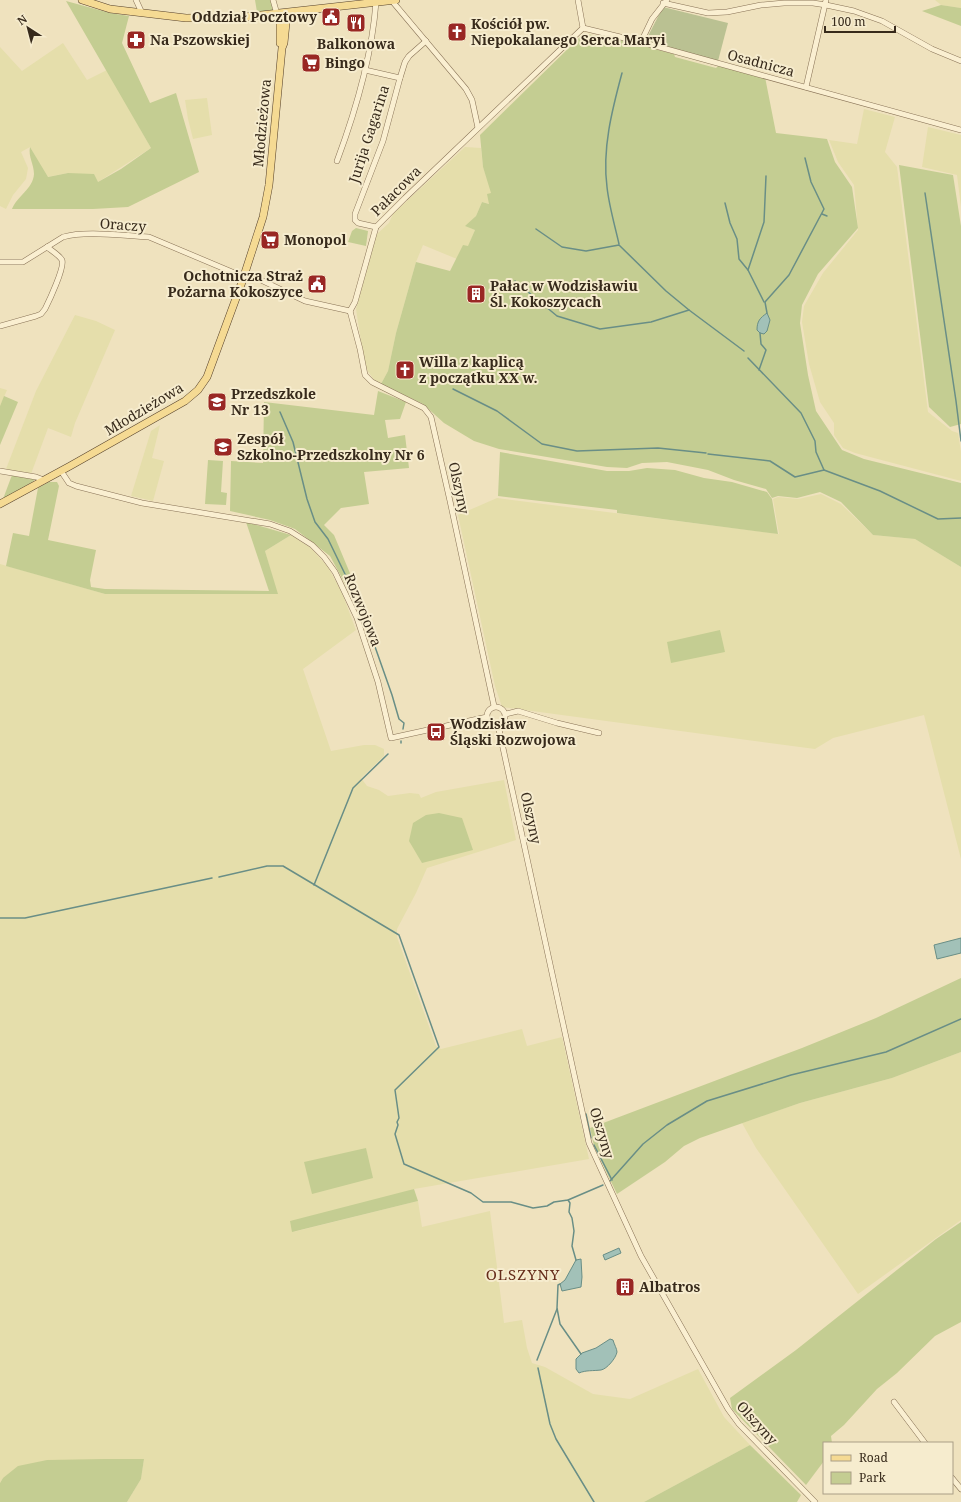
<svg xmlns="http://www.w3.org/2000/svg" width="961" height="1502" font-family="'Noto Serif',serif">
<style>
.farmland{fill:#e5deab}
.green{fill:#c4cd92}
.cemetery{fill:#bac192}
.water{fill:#a2c1b8;stroke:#698e86}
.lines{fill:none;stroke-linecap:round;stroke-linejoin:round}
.stream{stroke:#698e86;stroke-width:1.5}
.minor-casing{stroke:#887256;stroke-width:6}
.major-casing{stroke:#55402b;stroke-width:8}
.minor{stroke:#faefd1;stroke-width:5}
.major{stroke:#f5da93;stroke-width:7}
.labels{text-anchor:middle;stroke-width:4;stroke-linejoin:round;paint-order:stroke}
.poi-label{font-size:14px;font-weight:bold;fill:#372a1b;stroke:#f6ecce;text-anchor:start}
.street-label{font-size:14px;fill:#372a1b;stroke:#f6ecce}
.neighbourhood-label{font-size:15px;letter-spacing:1px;fill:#652c19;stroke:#f6ecce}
</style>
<rect width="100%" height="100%" fill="#efe2be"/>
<g class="farmland">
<polygon points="935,0 961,0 961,8 941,5"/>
<polygon points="63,43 87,80 107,70 151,148 98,182 68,173 47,177 30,147 21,152 28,168 26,179 13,195 6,209 0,206 0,47 22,71"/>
<polygon points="207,98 212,135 193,139 188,119 185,100"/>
<polygon points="864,109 895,117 885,152 897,167 928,412 952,431 958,433 961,452 961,481 855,453 843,448 834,435 834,423 820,402 809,364 802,322 804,306 823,273 858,230 854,185 838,162 829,140 857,144"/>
<polygon points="928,127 961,135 961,207 957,175 922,167"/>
<polygon points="465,147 481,148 483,167 492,193 490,204 482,202 476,216 466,226 475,230 468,247 463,246 457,259 423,245 416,262 396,333 388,371 381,384 374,380 365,367 356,309 377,234 389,223 393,214"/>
<polygon points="75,315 96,321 115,330 75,423 71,437 48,428 31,474 6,469 36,391"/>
<polygon points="0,388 7,390 0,406"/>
<polygon points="160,425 152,458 164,461 153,501 131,496 151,431"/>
<polygon points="821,494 841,504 873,535 915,539 961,567 961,859 924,715 833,738 815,749 502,707 495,686 458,515 497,498 779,534 773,499 778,497 798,499"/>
<polygon points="291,535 311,548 328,567 342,593 356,630 303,669 331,751 364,745 375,745 384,749 384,756 361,778 367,786 379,790 388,796 410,793 419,794 421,798 436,792 504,780 516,840 427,868 416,893 397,929 397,937 436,1046 441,1049 522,1029 527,1046 562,1037 589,1159 414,1189 293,1232 418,1201 422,1227 490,1211 504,1323 522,1320 527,1348 532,1363 545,1367 593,1394 630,1399 698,1369 724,1417 750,1445 644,1502 127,1502 141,1479 144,1459 3,1478 0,1483 0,564 105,594 277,594 265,551"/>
<polygon points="961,1052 961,1220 858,1294 756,1148 742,1123 800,1103 892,1078"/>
</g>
<g class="green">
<polygon points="255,0 271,0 273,10 257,12"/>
<path d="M66,1L110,13L129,16L122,43L150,103L176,93L199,172L128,207L93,209H12C17,196 33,189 34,174C34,164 28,157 30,147L48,177L68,173L94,174L98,182L121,169L151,148Z"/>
<polygon points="941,5 961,8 961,26 922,11"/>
<polygon points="585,34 609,37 674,54 675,57 716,68 718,66 765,77 776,133 827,139 835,162 852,187 858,228 818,274 802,305 800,323 808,375 816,411 842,450 864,459 961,483 961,567 915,539 873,535 841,502 820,492 797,498 778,496 772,498 766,489 734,480 708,470 667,462 642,463 627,468 607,467 499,449 474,441 444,423 423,404 381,384 388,371 396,333 416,262 450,271 463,245 468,246 475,230 465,226 476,216 482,202 489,204 487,194 491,193 483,167 480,135 581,36"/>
<polygon points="899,165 953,175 961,226 961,424 950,427 929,407"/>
<polygon points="356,228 368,231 366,246 348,242 352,231"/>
<polygon points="378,391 406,402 400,419 385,420 388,438 405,435 409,468 364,472 369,504 341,508 324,525 334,535 357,590 349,591 330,556 295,529 270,520 230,511 231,461 263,463 264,402 374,415"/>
<polygon points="4,396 18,402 0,445 0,406"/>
<polygon points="500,452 607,471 629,471 647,468 675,470 704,478 732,482 767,492 772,499 778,534 617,513 617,510 498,496"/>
<polygon points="208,460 223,461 221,492 227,493 226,505 205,504"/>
<polygon points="12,475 33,478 34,481 3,499"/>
<polygon points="49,482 57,482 59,486 48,540 96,550 90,580 91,587 105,589 269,591 246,522 291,535 265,551 278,594 105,594 6,566 13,533 29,536 38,488"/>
<polygon points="720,630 725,652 671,663 667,642"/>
<polygon points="439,813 462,818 473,850 422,863 409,841 413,823 426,815"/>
<polygon points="961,978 961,1052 892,1078 800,1103 700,1138 684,1146 665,1162 617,1194 594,1146 590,1128 802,1048 876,1018"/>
<polygon points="366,1148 373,1178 312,1194 304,1162"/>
<polygon points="414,1189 418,1201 292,1232 290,1221"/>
<polygon points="961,1222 961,1322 935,1336 897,1373 877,1389 844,1425 831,1436 832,1443 824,1443 824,1461 806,1485 732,1409 730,1398 796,1350 936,1239"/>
<polygon points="750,1445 801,1495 797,1502 644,1502"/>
<polygon points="104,1459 144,1459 141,1479 127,1502 0,1502 0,1483 3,1478 18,1466 47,1460"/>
</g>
<polygon class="cemetery" points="663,7 728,23 718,61 647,42 646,40"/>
<g class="water">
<path d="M767,313L770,320L767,331L764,334L760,333L757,330C757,321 760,318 767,313Z"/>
<polygon points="961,938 961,953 937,959 934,945"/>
<polygon points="619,1248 621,1253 605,1260 603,1255"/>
<polygon points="581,1259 582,1277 581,1287 562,1291 560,1284 565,1280 576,1260"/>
<path d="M610,1339L613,1340C614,1344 617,1349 617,1352C616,1358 607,1369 601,1370C593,1371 586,1370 579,1373L576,1369V1359L582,1353L596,1348Z"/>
</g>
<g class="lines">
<g class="stream">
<polyline points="925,193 956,401 961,441"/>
<polyline points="725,203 730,223 737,239 739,259 748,270"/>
<polyline points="822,214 827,216"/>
<polyline points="536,229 562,247 586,251 619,245 666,291 689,310"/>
<path d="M619,244C615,226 609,206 607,187C602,149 612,110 622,73"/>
<polyline points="515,281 557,316 600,329 651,322 689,310 744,351"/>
<polyline points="764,302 748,270 764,222 766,176"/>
<polyline points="767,313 765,302 789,275 824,209 811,182 805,158"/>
<polyline points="748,358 801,413 815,441 816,452 824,470"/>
<polyline points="759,370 766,350 761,344 760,333"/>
<polyline points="453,389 497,411 542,444 577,451 658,448 706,453"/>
<polyline points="280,412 293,442 307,499 315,522 328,539 361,607 392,695 399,719 404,723 403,729"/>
<polyline points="708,454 770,461 795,477 824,470 880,491 938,519 961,518"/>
<polyline points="401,743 401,741"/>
<polyline points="219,877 267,866 283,866 399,935 439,1047 395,1090 399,1118 397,1122 398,1125 395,1134 404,1164 471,1193 483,1202 511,1202 533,1208 547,1206 554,1202 568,1200 603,1185"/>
<polyline points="314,885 353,788 388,754"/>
<polyline points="0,918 25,918 212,878"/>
<polyline points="586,1114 591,1138"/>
<polyline points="594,1145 612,1180"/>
<polyline points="610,1181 643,1144 667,1125 707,1101 791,1075 886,1052 961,1019"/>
<polyline points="568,1200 570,1203 569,1212 572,1218 574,1231 572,1246 576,1260"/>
<polyline points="560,1284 558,1285 557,1308 560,1324 581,1354"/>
<polyline points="537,1360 557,1309"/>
<polyline points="538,1368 550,1424 556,1439 594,1502"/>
</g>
<defs>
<g id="minor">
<polyline points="136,0 142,13"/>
<polyline points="273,0 277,14"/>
<polyline points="578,0 583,28"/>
<polyline points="392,1 466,89 472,100 478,128"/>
<polyline points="663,3 708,13 727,12 761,5 784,3 813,3 826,5 854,11 882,21 932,49 961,61"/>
<polyline points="583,28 641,42 961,130"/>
<polyline points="641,42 652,19 667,0"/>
<polyline points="365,70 400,78"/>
<polyline points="806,87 826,0"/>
<path d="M337,161C356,110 372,57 376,2"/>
<polyline points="376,227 358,223 355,220 355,214 383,141 400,78 405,62 409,56 426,41"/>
<path d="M0,262H23L63,237C86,230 124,236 149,237L244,277"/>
<polyline points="246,273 305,301 350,311"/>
<polyline points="350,311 360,349 365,375 372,382 424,408 431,417 450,501 494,706"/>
<polyline points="350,311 355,302 376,227 405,198 583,28"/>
<path d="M0,326L36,316L41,314L45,309C49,301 65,267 62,260C59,255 52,251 47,247"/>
<polyline points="0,471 36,477 44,480"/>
<polyline points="61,471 69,483 76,486 142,503 270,524 290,531 312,545 324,557 335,572 357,618 378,682 391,738 487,717"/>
<circle cx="496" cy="716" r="9"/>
<polyline points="506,714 518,711 557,723 599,733"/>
<polyline points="498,725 589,1143 641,1256 728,1409 739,1424 815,1502"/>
<polyline points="894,1402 925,1443"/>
<polyline points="952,1478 961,1489"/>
</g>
<g id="major">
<polyline points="82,0 110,9 186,18 244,17 396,0"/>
<polyline points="280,43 280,14"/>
<polyline points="0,504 70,466 185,401 198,390 207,377 242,282 263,217 269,185 282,48 284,43 287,13"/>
</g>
</defs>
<use href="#minor" class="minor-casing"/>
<use href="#major" class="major-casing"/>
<use href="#minor" class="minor"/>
<use href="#major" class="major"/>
</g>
<defs>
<symbol id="civic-square" viewBox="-11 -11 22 22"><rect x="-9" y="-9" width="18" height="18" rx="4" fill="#992724" stroke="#f6ecce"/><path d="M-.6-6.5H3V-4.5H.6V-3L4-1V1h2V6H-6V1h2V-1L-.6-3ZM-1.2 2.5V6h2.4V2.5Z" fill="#fff"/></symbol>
<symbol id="restaurant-square" viewBox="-11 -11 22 22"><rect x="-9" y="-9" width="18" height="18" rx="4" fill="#992724" stroke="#f6ecce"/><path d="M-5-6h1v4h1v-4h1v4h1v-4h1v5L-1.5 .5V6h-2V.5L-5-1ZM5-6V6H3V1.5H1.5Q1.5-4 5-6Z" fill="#fff"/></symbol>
<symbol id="church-square" viewBox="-11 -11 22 22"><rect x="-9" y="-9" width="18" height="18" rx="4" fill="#992724" stroke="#f6ecce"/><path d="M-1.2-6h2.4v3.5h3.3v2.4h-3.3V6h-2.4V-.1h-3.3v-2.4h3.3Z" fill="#fff"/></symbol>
<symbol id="pharmacy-square" viewBox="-11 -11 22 22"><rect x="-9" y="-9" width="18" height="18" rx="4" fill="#992724" stroke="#f6ecce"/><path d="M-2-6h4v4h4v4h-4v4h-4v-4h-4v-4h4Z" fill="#fff"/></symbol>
<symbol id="supermarket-square" viewBox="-11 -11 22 22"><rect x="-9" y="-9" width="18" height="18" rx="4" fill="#992724" stroke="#f6ecce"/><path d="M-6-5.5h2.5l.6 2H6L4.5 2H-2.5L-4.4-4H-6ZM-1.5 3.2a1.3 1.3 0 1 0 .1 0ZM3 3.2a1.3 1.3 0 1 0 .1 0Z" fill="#fff"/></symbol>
<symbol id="building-square" viewBox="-11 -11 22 22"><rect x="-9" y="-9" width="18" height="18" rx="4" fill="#992724" stroke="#f6ecce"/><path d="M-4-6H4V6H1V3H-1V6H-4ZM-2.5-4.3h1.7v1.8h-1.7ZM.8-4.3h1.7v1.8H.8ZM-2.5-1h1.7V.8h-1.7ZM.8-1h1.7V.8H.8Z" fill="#fff"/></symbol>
<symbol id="school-square" viewBox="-11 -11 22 22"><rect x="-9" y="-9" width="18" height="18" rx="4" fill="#992724" stroke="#f6ecce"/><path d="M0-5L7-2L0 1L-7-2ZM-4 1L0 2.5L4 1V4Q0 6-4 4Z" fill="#fff"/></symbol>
<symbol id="bus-square" viewBox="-11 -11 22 22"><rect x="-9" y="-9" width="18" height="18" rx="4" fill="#992724" stroke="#f6ecce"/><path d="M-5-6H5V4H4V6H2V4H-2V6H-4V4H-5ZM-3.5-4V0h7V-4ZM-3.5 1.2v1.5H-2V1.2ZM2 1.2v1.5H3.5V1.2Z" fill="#fff"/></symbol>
</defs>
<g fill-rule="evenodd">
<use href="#civic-square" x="320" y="6" width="22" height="22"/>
<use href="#restaurant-square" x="345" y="12" width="22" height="22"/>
<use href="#church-square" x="446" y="21" width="22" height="22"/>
<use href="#pharmacy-square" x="125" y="29" width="22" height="22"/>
<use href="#supermarket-square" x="300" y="52" width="22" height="22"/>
<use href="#supermarket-square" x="259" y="229" width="22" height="22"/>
<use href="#civic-square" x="306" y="273" width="22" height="22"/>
<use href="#building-square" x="465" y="283" width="22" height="22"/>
<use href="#church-square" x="394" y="359" width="22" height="22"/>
<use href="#school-square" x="206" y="391" width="22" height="22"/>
<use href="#school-square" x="212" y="436" width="22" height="22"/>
<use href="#bus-square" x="425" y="721" width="22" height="22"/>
<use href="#building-square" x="614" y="1276" width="22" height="22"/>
</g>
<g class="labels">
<g class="poi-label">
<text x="317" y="22" text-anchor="end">Oddział Pocztowy</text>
<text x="471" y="29">Kościół pw.<tspan x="471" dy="16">Niepokalanego Serca Maryi</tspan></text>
<text x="150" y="45">Na Pszowskiej</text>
<text x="356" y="49" text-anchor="middle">Balkonowa</text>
<text x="325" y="68">Bingo</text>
<text x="284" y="245">Monopol</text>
<text x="303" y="281" text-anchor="end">Ochotnicza Straż<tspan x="303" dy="16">Pożarna Kokoszyce</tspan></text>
<text x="490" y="291">Pałac w Wodzisławiu<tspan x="490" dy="16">Śl. Kokoszycach</tspan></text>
<text x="419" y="367">Willa z kaplicą<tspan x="419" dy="16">z początku XX w.</tspan></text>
<text x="231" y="399">Przedszkole<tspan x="231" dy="16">Nr 13</tspan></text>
<text x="237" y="444">Zespół<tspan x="237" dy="16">Szkolno-Przedszkolny Nr 6</tspan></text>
<text x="450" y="729">Wodzisław<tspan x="450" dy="16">Śląski Rozwojowa</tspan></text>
<text x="639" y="1292">Albatros</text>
</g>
<g class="street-label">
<text transform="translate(761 63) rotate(15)" y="5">Osadnicza</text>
<text transform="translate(262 123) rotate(-85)" y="5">Młodzieżowa</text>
<text transform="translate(369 134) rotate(-72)" y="5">Jurija Gagarina</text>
<text transform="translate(396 191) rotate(-45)" y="5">Pałacowa</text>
<text transform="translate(123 225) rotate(4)" y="5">Oraczy</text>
<text transform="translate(144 409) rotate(-31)" y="5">Młodzieżowa</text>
<text transform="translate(459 488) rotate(78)" y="5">Olszyny</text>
<text transform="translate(363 610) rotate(68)" y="5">Rozwojowa</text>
<text transform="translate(531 818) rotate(78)" y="5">Olszyny</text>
<text transform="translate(602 1133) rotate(73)" y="5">Olszyny</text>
<text transform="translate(757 1423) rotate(48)" y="5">Olszyny</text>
</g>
<g class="neighbourhood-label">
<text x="523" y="1280">OLSZYNY</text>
</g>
</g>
<rect x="823" y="1442" width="130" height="52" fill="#f6ecce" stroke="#aa9e86"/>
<rect x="831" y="1455" width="20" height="6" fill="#f5da93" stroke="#aa9e86"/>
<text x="859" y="1462" font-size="12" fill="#372a1b">Road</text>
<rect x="831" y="1472" width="20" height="12" fill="#c4cd92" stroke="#aa9e86"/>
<text x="859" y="1482" font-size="12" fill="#372a1b">Park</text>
<g transform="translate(28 28) rotate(324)" stroke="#f6ecce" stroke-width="3" paint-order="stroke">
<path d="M0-3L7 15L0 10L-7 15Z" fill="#372a1b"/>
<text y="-6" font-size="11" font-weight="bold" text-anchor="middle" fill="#372a1b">N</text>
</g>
<path d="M825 26v6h70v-6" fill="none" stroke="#372a1b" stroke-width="2"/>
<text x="831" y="26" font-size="12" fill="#372a1b" stroke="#f6ecce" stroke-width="3" paint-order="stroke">100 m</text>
</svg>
